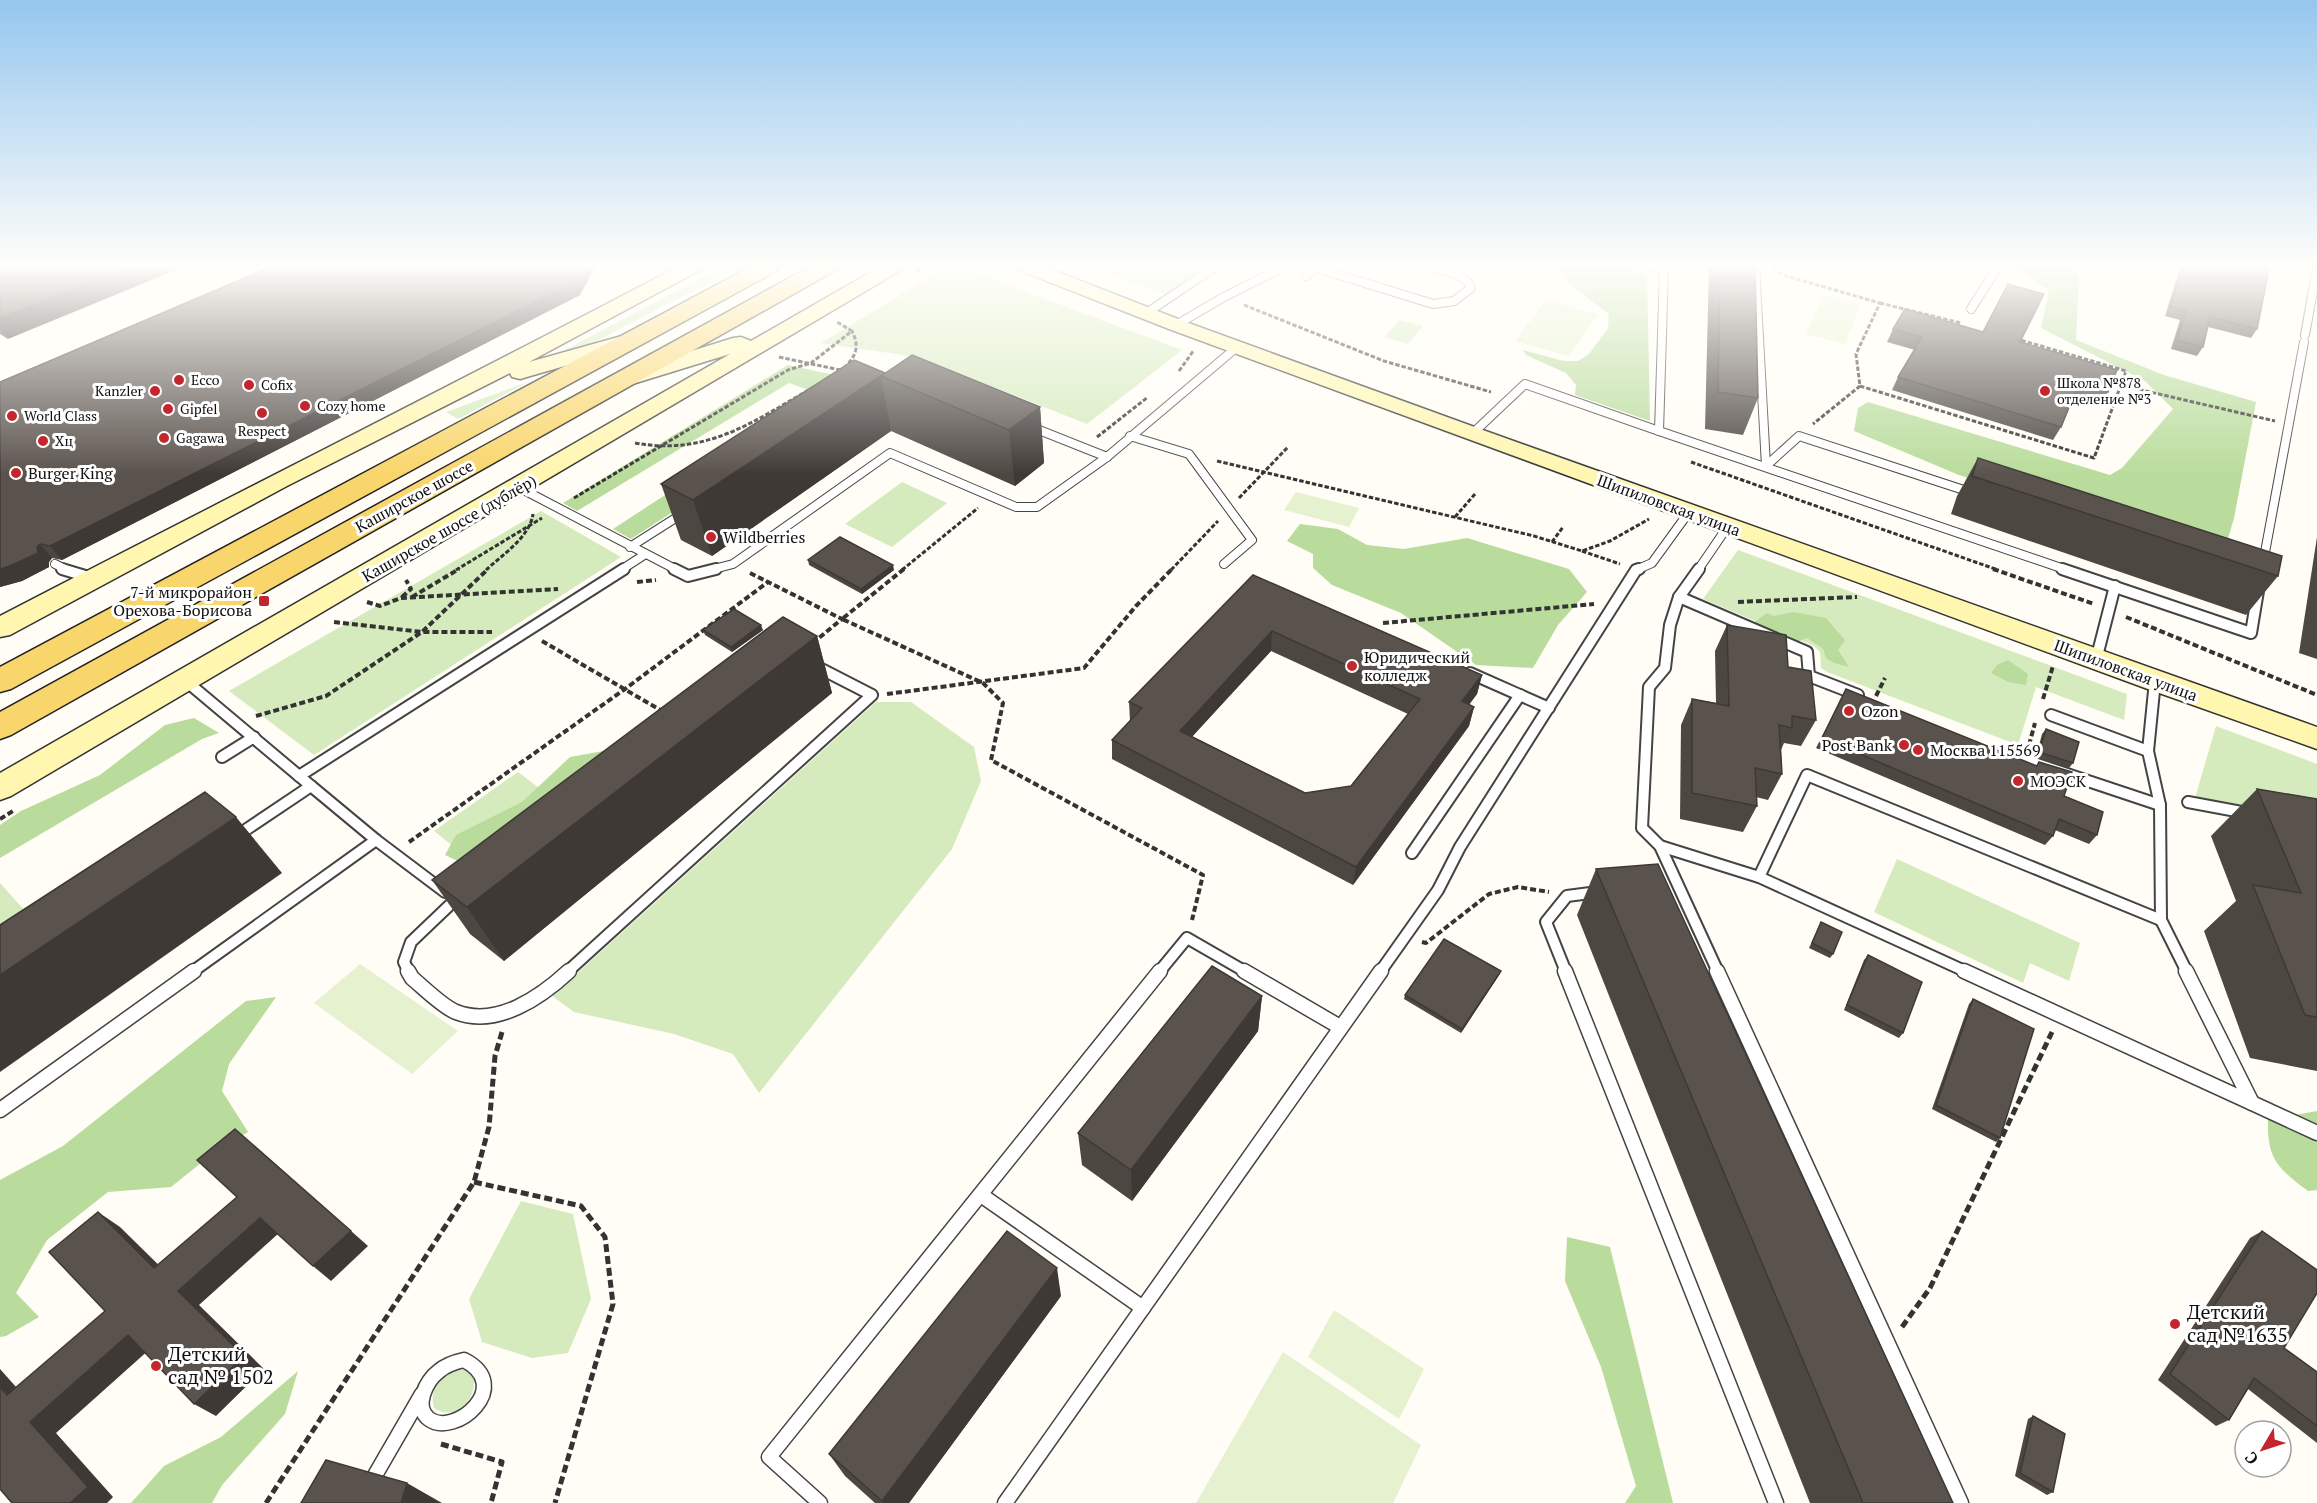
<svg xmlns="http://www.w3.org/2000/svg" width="2317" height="1503" font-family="'PT Serif',serif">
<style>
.green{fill:#d5ebbd}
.forest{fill:#b9dc9c}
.pitch{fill:#e6f2cf}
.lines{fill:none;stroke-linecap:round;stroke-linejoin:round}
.service-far2-casing{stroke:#444;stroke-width:10}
.service-far1-casing{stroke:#444;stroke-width:14}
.service-casing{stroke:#444;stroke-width:17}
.secondary-casing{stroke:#333;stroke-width:3}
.primary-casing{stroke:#222;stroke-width:3}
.path-far2{stroke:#333;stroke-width:3;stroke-dasharray:4.5 2;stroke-linecap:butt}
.path-far1{stroke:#333;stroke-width:4;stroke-dasharray:6 3;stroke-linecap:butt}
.path{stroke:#333;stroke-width:5;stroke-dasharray:8 4;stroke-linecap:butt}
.service-far2{stroke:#fff;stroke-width:8}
.service-far1{stroke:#fff;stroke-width:10}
.service{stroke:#fff;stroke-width:14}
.secondary{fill:#fff6b0;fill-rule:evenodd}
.primary{fill:#f9d66b;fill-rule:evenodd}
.wall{fill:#4d4742;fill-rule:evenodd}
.shaded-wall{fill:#3f3936}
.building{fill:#5a524d;stroke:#3f3936;stroke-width:1.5;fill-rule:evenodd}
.poi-dot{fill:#c4262e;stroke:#fff;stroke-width:2}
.labels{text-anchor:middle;stroke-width:6;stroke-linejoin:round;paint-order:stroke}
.far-poi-label{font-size:14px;fill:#111;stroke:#fff;text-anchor:start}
.poi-label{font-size:16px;fill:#111;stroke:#fff;text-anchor:start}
.street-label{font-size:16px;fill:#111;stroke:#fff}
.near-poi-label{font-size:20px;fill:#111;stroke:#fff;text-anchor:start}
</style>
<rect width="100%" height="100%" fill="#fffdf5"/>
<g class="green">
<polygon points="725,265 742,265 589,345 546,360"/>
<polygon points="1083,265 1211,265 1164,294"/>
<polygon points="968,270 1182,350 1087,424 917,357 821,343 939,272"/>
<polygon points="1400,320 1423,326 1408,344 1384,337"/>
<polygon points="528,382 458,419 446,412"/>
<polygon points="902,482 947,503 892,547 845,524"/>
<polygon points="541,511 621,557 314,755 229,691"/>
<polygon points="1738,550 2127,694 2124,720 2036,687 2018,745 1827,672 1821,668 1820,652 1814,646 1703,599"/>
<polygon points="876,702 911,702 974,747 981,781 952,849 759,1093 733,1054 674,1034 574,1012 552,996"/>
<polygon points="2216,726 2317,764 2317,831 2195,798"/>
<polygon points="518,772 552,798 469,859 434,831"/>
<polygon points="1897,859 2080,943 2069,981 2030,963 2023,983 1874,912"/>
<polygon points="0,883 26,912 0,928"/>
<polygon points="521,1201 573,1214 591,1299 568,1353 532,1358 482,1342 469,1299"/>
<path d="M454,1370H465L473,1375C479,1398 456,1423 434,1408C429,1389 439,1379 454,1370Z"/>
</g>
<g class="forest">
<polygon points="1562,265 1619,265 1647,273 1650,421 1575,395 1576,385 1566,373 1526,355 1523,350 1564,361 1578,361 1589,354 1608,328 1609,314 1578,291 1557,271"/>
<polygon points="2009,265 2074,265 2079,277 2076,340 2164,375 2256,402 2234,518 2223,556 1959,475 1854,431 1858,408 1868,402 2110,475 2122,468 2173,409 2145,381 2041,328 2049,290"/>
<polygon points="788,365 872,383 631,539 613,529 820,394 789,383 577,511 563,503"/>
<polygon points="1300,524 1338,529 1367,545 1404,549 1467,538 1569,569 1587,592 1558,625 1533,668 1476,665 1401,613 1332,585 1313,568 1313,554 1287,541"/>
<polygon points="1793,612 1826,618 1845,640 1838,650 1849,667 1834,663 1826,658 1823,649 1807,638 1797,642 1753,623 1767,613 1774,616"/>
<polygon points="2008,660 2028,674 2026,685 2008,682 1991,673 1997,665"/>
<polygon points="194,718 219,733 202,739 0,858 0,825 21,811 100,775 165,725"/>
<polygon points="609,750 479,871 445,855 456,835 522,802 570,757"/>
<polygon points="276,997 229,1064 222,1091 248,1132 216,1151 171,1187 108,1192 47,1240 16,1293 39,1317 6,1336 0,1337 0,1180 63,1146 246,1001"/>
<path d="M2317,1111V1190L2308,1191C2278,1168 2267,1160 2268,1120Z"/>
<polygon points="1567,1237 1610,1247 1673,1503 1625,1503 1636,1486 1601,1367 1565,1281"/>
<polygon points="298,1371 285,1414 222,1485 212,1503 131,1503 164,1466 221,1437"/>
</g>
<g class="pitch">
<polygon points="1823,295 1861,303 1845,344 1806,334"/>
<polygon points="1546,300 1598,314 1569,356 1515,341"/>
<polygon points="1296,492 1359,508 1349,527 1284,510"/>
<polygon points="360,964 458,1031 412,1074 314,1003"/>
<polygon points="1334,1310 1424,1369 1399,1419 1308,1357"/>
<polygon points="1283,1352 1421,1445 1393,1503 1196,1503"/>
</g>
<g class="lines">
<defs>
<g id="service-far2">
<path d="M1307,265L1433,304L1454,301L1471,288C1466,272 1436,269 1421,265"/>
<polyline points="1755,265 1766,466"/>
<polyline points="1306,276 1316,267"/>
<polyline points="1971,309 1999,265"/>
<polyline points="1145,314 1218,265"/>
<polyline points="1176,325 1224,297 1287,265"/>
<polyline points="2305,335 2317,268"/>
<polyline points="1029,426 1107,457"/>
<polyline points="1659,431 2067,570"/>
<polyline points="1472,434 1525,384 1659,431 1664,270 1646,265"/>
<polyline points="1130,436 1189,454 1252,540 1224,564"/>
<polyline points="1766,466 1799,436 1973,493"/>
<polyline points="518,487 677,570"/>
<polyline points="630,547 685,512"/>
<polyline points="2263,563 2304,342"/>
<polyline points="55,564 67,570"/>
<polyline points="621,570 644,555"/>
<polyline points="710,570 733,564 890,453 1016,507 1037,507 1107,457 1237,347"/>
<polyline points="1636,570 1652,563 1689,512"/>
<polyline points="1698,570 1728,526"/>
</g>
<g id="service-far1">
<polyline points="62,569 92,578"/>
<polyline points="674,569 688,576 716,569"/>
<polyline points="1699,569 1679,597 1670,625 1665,668 1649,687 1642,828 1660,846 1718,972"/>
<polyline points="2062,569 2251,633 2258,591"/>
<polyline points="1679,597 1807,652 1809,676 1858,695"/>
<polyline points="2096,660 2115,586"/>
<polyline points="1470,673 1549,708"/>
<polyline points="186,681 311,786 235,837"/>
<polyline points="2051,715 2148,751"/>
<polyline points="2001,752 2160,805"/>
<polyline points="222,757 254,737"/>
<polyline points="299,776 624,569"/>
<polyline points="2188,802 2247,813"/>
<polyline points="376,840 445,892"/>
<polyline points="1660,846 1759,877 1967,972"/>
<polyline points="1412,853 1520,695"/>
<polyline points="1759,877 1807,775 2161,920 2160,805 2148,751 2155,681"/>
<polyline points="2161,920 2187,972"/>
<polyline points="192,972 376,840 311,786"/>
<polyline points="409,972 404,962 411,942 455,900 686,725 768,666 796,656 872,695 567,972"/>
<polyline points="1159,972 1187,938 1246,972"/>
<polyline points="1380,972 1438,890 1460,847 1636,570 1639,569"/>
<polyline points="1566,972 1546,922 1567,896 1598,892"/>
</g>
<g id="service">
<path d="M408,971L412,978C424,988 443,1007 456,1012C497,1028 541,997 569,971"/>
<polyline points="1244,971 1340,1027"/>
<polyline points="1565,971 1776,1503"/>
<polyline points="1717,971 1961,1503"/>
<polyline points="1964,971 2252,1103 2186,971"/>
<polyline points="2252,1103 2317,1133"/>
<polyline points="0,1110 194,971"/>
<polyline points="981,1195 1143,1308"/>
<path d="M464,1360C515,1386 455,1438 429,1419C413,1407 426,1381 439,1371C446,1365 455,1362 464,1360Z"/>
<polyline points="359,1503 422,1394"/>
<polyline points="820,1503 769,1457 1160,971"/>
<polyline points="1005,1503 1381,971"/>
</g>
<g id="secondary">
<path d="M681,265H705L702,269L529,362L629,334L637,335L640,340L637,345L520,379L512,377L510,373L287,486L10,635L0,637V616C227,498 455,384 681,265Z"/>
<polygon points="883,265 906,265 903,269 11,796 0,800 0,773 730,354 626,386 618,384 615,379 618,374 733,338 741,337 751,341"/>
<polygon points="1013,265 1040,265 1183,321 1480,429 2317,727 2317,749 2145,688 1169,329 1016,269"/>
</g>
<g id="primary">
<polygon points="754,265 781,265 778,270 11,689 0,692 0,667"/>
<polygon points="813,265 839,265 836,270 11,735 0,739 0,712"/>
</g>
</defs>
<use href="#service-far2" class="service-far2-casing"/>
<use href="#service-far1" class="service-far1-casing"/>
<use href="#service" class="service-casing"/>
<use href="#secondary" class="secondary-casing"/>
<use href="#primary" class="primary-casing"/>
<g class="path-far2">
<polyline points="1773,268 1786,276 1880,303 1856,354 1860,386 1813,424"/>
<polyline points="916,272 928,265"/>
<polyline points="1880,303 1961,323"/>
<polyline points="1244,305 1384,361 1491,392"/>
<polyline points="779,357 845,371"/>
<path d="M844,368C856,356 860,347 852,331"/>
<polyline points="1179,371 1194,350"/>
<polyline points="2120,385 2275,421"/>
<polyline points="1860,386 2094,458 2126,371 2017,339"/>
<polyline points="1097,437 1148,397"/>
<path d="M635,443C707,456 753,422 812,388"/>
<polyline points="1217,461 1534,536 1582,551 1610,541 1649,519"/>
<polyline points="1691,462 1998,570"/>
<polyline points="574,498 788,370 811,363 852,331 837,322"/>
<polyline points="1239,498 1288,447"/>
<polyline points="1455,517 1475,494"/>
<polyline points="1552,542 1563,527"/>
<polyline points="1582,551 1620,564"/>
<polyline points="456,570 542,518"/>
<path d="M486,570C502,555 530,537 533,514"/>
<polyline points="902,570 978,508"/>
<polyline points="1171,570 1218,521"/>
</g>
<g class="path-far1">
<polyline points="904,569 842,619 983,683 1003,703 991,760 1203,875 1192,920"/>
<polyline points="1993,569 2094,604"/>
<polyline points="750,573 842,619 814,642"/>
<polyline points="637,582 656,580"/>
<polyline points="402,597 411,589 406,580"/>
<polyline points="412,597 459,569"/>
<polyline points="367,602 380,606 401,598 558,589"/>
<polyline points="1738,602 1857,597"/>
<polyline points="2126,617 2317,695"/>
<polyline points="334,622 422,632 492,632"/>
<polyline points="1383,623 1594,604"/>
<polyline points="542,641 662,711"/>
<polyline points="887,694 1084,668 1136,606 1172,569"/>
<polyline points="1876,696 1885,678"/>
<polyline points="2043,699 2053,666"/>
<polyline points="256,716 326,696 422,632 488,569"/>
<polyline points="2029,745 2035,723"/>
<polyline points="0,819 13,811"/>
<polyline points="409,842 625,689 768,582"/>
<polyline points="1422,942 1426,943 1489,894 1518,887 1549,892"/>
</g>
<g class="path">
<polyline points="474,1182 581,1206 605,1237 613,1304 555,1503"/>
<polyline points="1902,1327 1930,1288 2052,1032"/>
<polyline points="441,1444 502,1462 491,1503"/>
<polyline points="266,1503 474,1182 489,1127 495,1056 502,1032"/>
</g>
<use href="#service-far2" class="service-far2"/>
<use href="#service-far1" class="service-far1"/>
<use href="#service" class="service"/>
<use href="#secondary" class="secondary"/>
<use href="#primary" class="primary"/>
</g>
<g class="wall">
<polygon points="0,265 8,339 0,334"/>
<polygon points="275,265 596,265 580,295 62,560 52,558 49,562 49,567 22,581 0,587 0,382"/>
<polygon points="1709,265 1755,265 1758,398 1743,435 1705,429"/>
<polygon points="2181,265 2270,265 2257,329 2251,338 2208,327 2203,347 2197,356 2171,349 2180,320 2165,316"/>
<polygon points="1893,329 2020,342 2108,392 2100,405 2073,397 2061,427 2053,440 1892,390 1898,377 1915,350 1887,342"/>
<polygon points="885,373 1040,407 1044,463 1015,486 891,431 712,556 681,540 661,484"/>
<polygon points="1978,458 2278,576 2246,615 1951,514 1957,496"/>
<polygon points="2317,537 2317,659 2299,653"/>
<polygon points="808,560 894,570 862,594 809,565"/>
<path d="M1253,575L1482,675L1477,694L1469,704L1474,707L1469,726L1353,885L1112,759V740L1130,721L1129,702ZM1271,651L1408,714L1351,786L1305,793L1192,736Z"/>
<polygon points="1727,625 1788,667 1816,720 1801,746 1784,743 1781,750 1782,774 1768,800 1756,797 1757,806 1743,832 1680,819 1681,725 1692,699 1716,703 1715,651"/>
<polygon points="703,630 763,630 732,652 705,635"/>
<polygon points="817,636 832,693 504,961 470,934 432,880"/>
<polygon points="1846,689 2036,766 2039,762 2064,796 2097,835 2089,844 2055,830 2053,836 2045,845 1816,748"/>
<polygon points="2046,729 2073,763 2069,768 2036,757 2042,734"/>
<polygon points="2257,789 2317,799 2317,1071 2250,1058 2204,931 2236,901 2211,836"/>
<polygon points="1596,869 1953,1503 1810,1503 1577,915"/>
<polygon points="1821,922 1833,954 1830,958 1809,948"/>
<polygon points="1868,955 1903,1033 1899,1038 1844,1010 1864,960"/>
<polygon points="1499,975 1461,1033 1404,999 1405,995"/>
<polygon points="1262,996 1258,1031 1132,1201 1082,1165 1078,1133"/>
<polygon points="1973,999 2000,1138 1996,1142 1932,1109 1969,1004"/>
<polygon points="2262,1231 2284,1348 2317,1372 2317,1443 2248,1389 2229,1420 2216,1426 2158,1380 2250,1238"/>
<polygon points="1061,1296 909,1503 875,1503 845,1476 829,1454"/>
<polygon points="2033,1416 2053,1492 2047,1495 2015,1476 2028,1419"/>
</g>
<g class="shaded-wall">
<polygon points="134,265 188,265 8,339 0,328 0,318"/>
<polygon points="585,265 596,265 580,295 62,560 50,546"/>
<polygon points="881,376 891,431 712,556 693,500"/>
<polygon points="1040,407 1044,463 1015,486 1009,430"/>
<polygon points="40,544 52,558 49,562 49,567 22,581 0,587 0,569 37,547"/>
<polygon points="893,565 894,570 862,594 861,589"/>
<polygon points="761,625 763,630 732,652 731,647"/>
<polygon points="1272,631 1271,651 1180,750 1180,731"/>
<polygon points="817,636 832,693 504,961 467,907"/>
<polygon points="1482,675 1477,694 1458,720 1462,701"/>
<polygon points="1474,707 1469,726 1353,885 1356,867"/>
<polygon points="236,817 282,873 0,1072 0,975"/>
<polygon points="1501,971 1499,975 1461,1033 1462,1029"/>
<polygon points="1262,996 1258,1031 1132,1201 1131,1170"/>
<polygon points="254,1145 368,1246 331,1281 313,1266"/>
<polygon points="98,1212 120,1227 176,1282 154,1268"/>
<polygon points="260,1218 279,1233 199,1305 264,1369 216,1416 194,1404 178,1291"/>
<polygon points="1057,1268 1061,1296 909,1503 883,1503 882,1501"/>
<polygon points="128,1335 151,1348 56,1433 113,1497 107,1503 70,1503 30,1422"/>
<polygon points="0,1369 34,1407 7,1395 0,1387"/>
<polygon points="407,1483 442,1503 401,1503"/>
</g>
<g class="building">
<polygon points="0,265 134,265 0,318"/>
<polygon points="275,265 585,265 575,282 50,546 40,544 37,547 38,553 10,566 0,569 0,382"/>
<polygon points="1720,265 1755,265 1758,398 1718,392"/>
<polygon points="2183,265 2270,265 2257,329 2210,317 2203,347 2177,340 2186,311 2171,307"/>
<polygon points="2008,284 2044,294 2020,342 2117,370 2108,392 2079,383 2061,427 1898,377 1922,337 1893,329 1905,309 1983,332"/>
<polygon points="912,355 1040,407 1009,430 881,376"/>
<polygon points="854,360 885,373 693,500 661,484"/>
<polygon points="1978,458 2282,556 2278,576 1972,476"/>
<polygon points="840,537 893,565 861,589 808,560"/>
<path d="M1253,575L1482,675L1462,701L1474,707L1356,867L1112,740L1142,708L1129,702ZM1272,631L1420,699L1351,786L1305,793L1180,731Z"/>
<polygon points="734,609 761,625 731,647 703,630"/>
<polygon points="783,617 817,636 467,907 432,880"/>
<polygon points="1727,625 1786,635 1788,667 1811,671 1816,720 1792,716 1792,728 1779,725 1782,774 1755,768 1757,806 1692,793 1692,699 1729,706"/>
<polygon points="1846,689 2037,766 2039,762 2072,772 2064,796 2103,812 2097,835 2059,819 2053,836 1822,738"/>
<polygon points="2046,729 2079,742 2073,763 2039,752"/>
<polygon points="2257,789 2317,799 2317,1017 2305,1015 2253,885 2301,893"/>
<polygon points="205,792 236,817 0,975 0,925"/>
<polygon points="1658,864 1953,1503 1863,1503 1596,869"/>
<polygon points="1821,922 1842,932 1833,954 1812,943"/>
<polygon points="1444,939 1501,971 1462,1029 1405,995"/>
<polygon points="1868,955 1922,982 1903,1033 1847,1005"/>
<polygon points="1212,966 1262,996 1131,1170 1078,1133"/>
<polygon points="1973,999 2034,1029 2000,1138 1936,1105"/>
<polygon points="235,1129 351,1231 313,1266 260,1218 178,1291 244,1356 194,1404 128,1335 30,1422 88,1487 70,1503 12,1503 0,1489 0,1387 7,1395 105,1311 49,1252 98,1212 154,1268 237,1197 197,1160"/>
<polygon points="1007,1231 1057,1268 882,1501 829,1454"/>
<polygon points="2262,1231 2317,1270 2317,1293 2284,1348 2317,1372 2317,1426 2254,1378 2229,1420 2170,1374"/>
<polygon points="2033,1416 2065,1434 2053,1492 2020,1473"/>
<polygon points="326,1460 407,1483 401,1503 301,1503"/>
</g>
<linearGradient id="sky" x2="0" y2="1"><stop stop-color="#95c6ee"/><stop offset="0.56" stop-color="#fffefa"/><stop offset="1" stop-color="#fffefa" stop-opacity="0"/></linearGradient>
<rect width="2317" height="475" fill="url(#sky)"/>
<g class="poi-dot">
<circle cx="179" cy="380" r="6"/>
<circle cx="249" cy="385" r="6"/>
<circle cx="155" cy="391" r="6"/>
<circle cx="2045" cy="391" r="6"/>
<circle cx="305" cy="406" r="6"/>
<circle cx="168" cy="409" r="6"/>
<circle cx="262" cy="413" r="6"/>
<circle cx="12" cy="416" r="6"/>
<circle cx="164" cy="438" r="6"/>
<circle cx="43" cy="441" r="6"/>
<circle cx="16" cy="473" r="6"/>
<circle cx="711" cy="537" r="6"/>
<rect x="258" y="595" width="12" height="12" rx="3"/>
<circle cx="1352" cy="666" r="6"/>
<circle cx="1849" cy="711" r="6"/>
<circle cx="1904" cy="745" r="6"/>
<circle cx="1918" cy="750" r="6"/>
<circle cx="2018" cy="781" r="6"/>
<circle cx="2175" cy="1324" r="6"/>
<circle cx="156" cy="1366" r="6"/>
</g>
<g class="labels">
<g class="far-poi-label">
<text x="191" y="385">Ecco</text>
<text x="2057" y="388">Школа №878<tspan x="2057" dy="16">отделение №3</tspan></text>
<text x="261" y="390">Cofix</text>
<text x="143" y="396" text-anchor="end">Kanzler</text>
<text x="317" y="411">Cozy home</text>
<text x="180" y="414">Gipfel</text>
<text x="24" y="421">World Class</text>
<text x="262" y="436" text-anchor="middle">Respect</text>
<text x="176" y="443">Gagawa</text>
<text x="55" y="446">Хц</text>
</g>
<g class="poi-label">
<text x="28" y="479">Burger King</text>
<text x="723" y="543">Wildberries</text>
<text x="252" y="598" text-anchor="end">7-й микрорайон<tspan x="252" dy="18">Орехова-Борисова</tspan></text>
<text x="1364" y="663">Юридический<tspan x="1364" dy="18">колледж</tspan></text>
<text x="1861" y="717">Ozon</text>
<text x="1892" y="751" text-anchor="end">Post Bank</text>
<text x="1930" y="756">Москва 115569</text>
<text x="2030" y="787">МОЭСК</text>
</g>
<g class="street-label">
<text transform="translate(414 496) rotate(-29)" y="6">Каширское шоссе</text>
<text transform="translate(1669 505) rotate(20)" y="6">Шипиловская улица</text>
<text transform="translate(449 528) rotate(-30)" y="6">Каширское шоссе (дублёр)</text>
<text transform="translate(2126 670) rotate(20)" y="6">Шипиловская улица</text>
</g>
<g class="near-poi-label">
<text x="2187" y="1319">Детский<tspan x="2187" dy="23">сад №1635</tspan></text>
<text x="168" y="1361">Детский<tspan x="168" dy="23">сад № 1502</tspan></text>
</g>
</g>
<g transform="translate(2263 1449) rotate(231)"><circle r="28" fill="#ffffff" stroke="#a0a0a0" stroke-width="1.5"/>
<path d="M0-4.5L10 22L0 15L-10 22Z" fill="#c4262e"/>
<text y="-9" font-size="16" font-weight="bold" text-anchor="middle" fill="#111111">С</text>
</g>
</svg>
